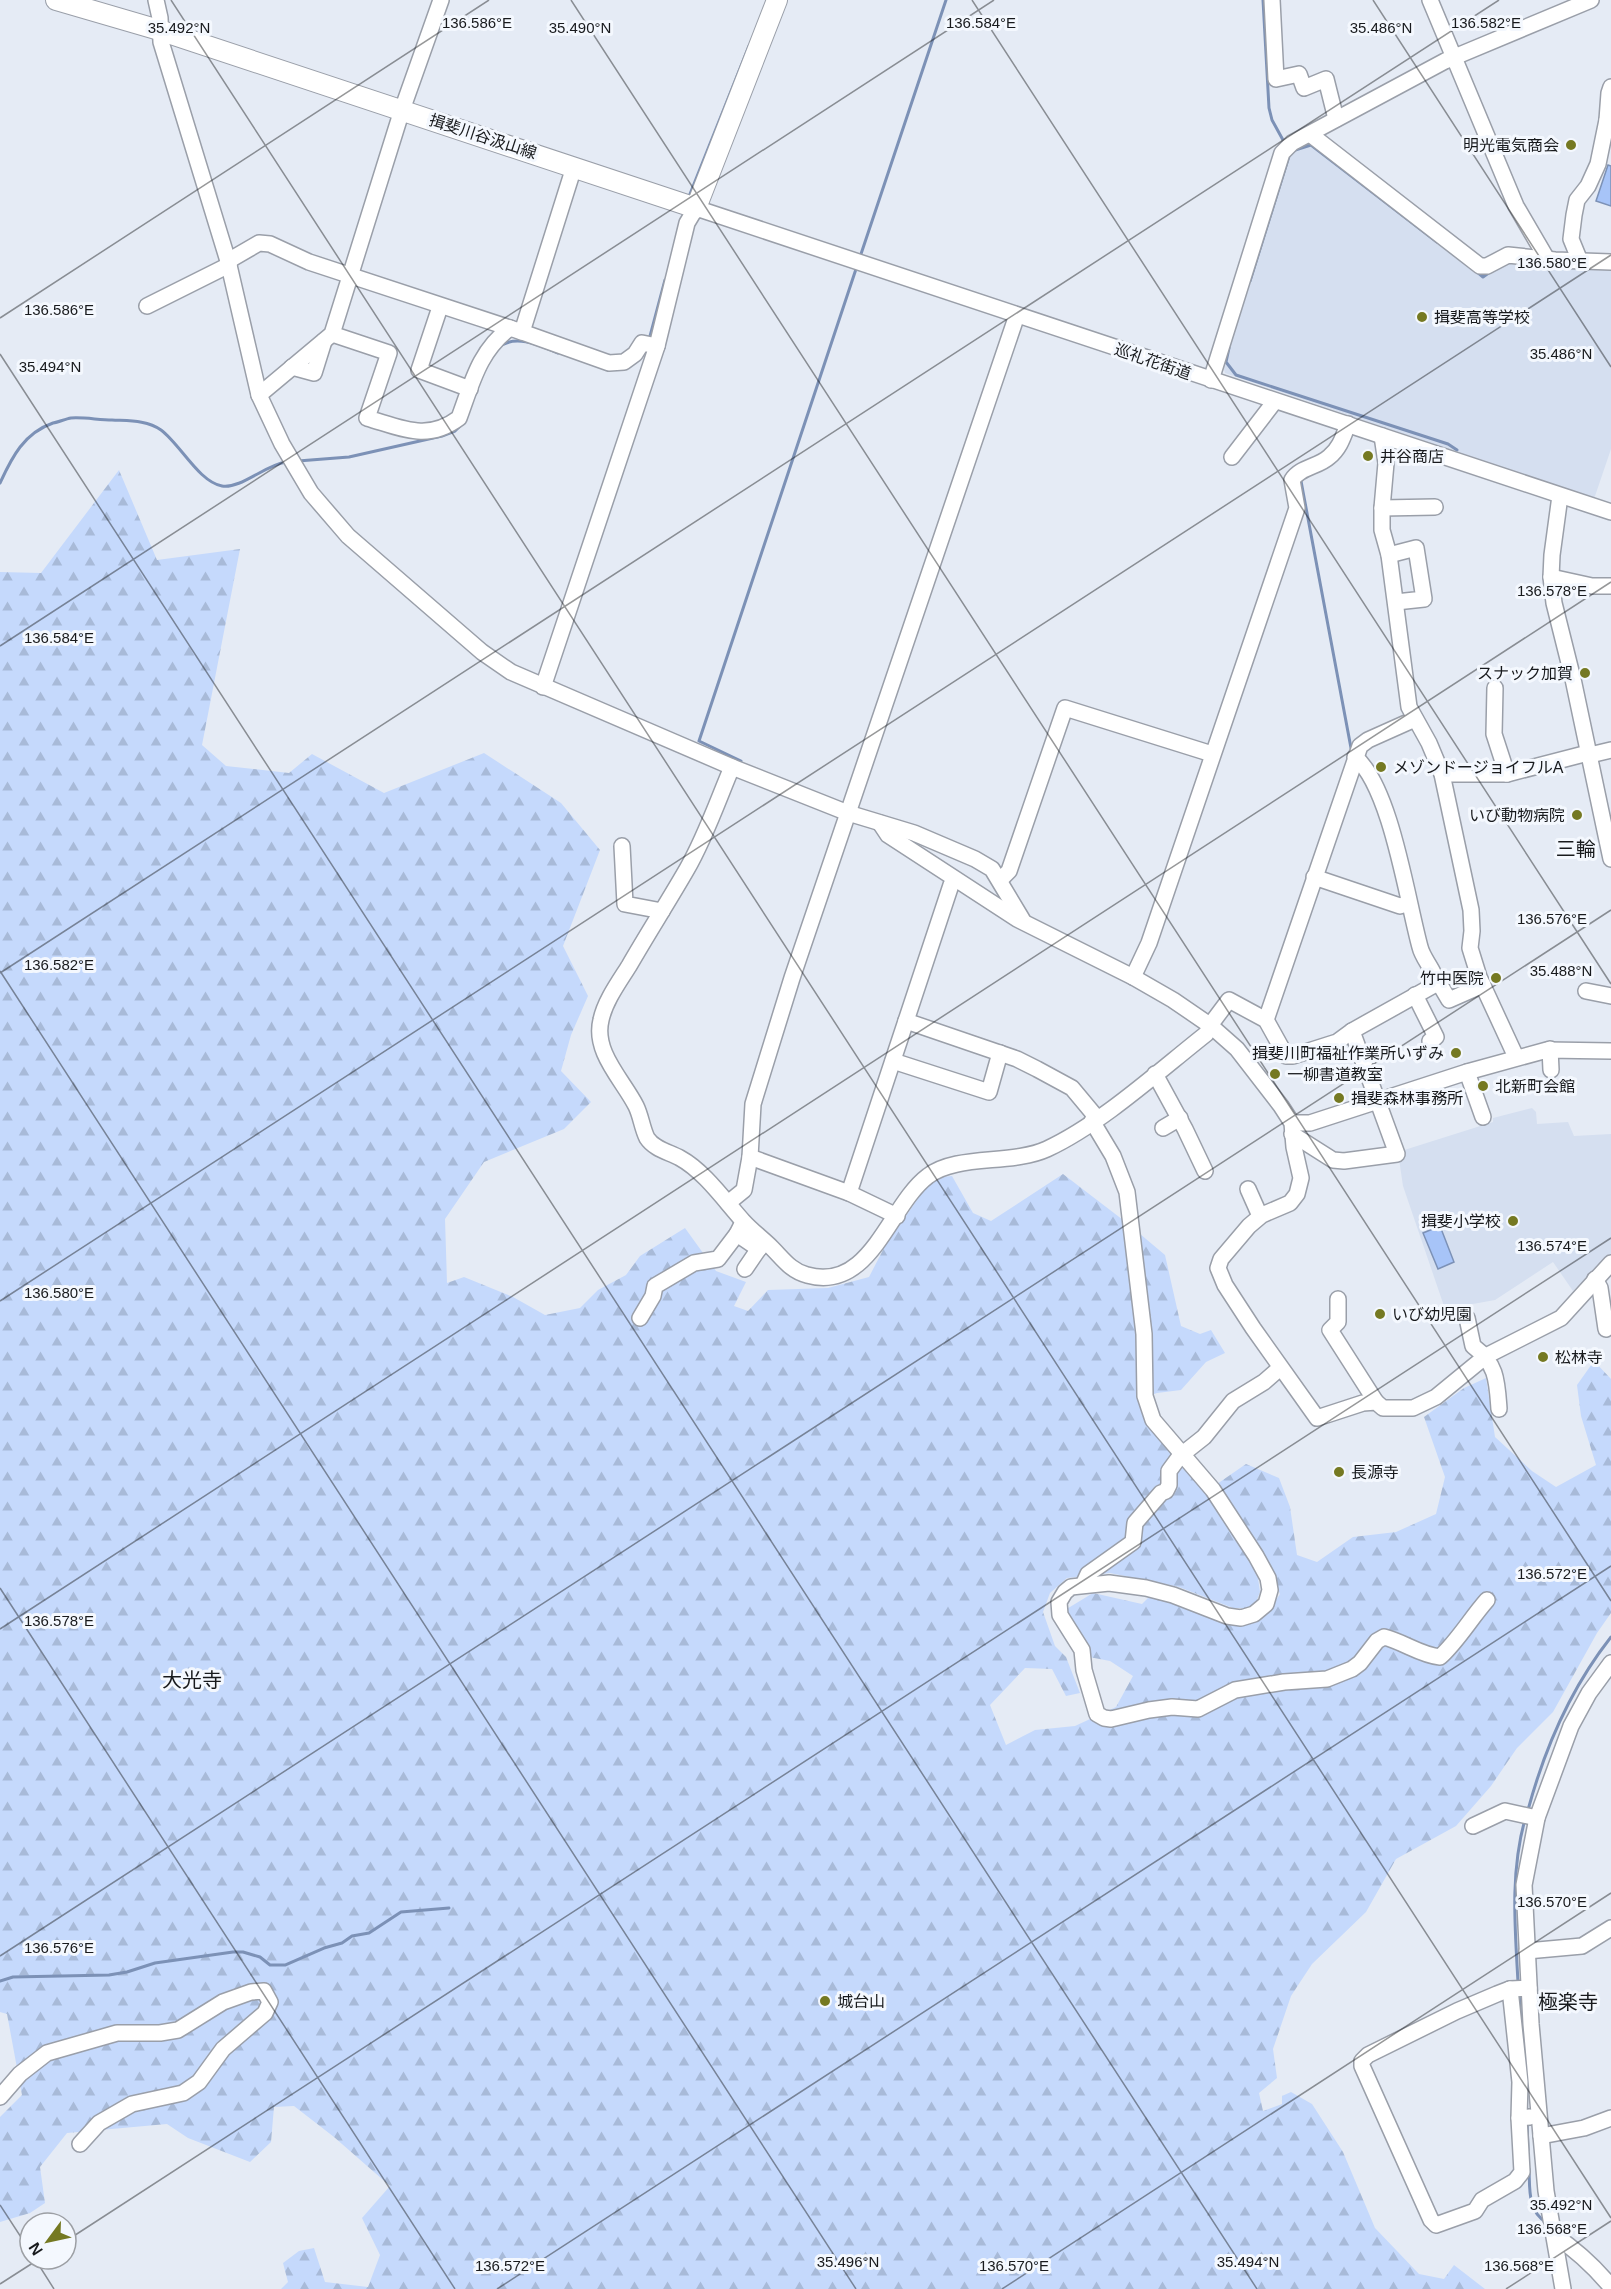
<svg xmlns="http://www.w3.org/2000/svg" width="1611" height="2289" font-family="Helvetica,'Noto Sans JP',sans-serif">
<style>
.built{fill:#d5dff0}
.forest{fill:url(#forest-firs)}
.water{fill:#a7c4f8;stroke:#7c91b6;stroke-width:1.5}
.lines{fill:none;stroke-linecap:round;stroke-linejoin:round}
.stream{stroke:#7c91b6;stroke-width:3}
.minor-casing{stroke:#9a9fa9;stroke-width:18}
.major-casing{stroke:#9a9fa9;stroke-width:22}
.minor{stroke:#fff;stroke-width:15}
.major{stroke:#fff;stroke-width:20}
.ticks{fill:none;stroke:#181a1d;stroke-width:1.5;stroke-opacity:0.45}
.poi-dot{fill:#757922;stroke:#f4f8fe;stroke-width:2}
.labels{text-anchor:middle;stroke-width:6;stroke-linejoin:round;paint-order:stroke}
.street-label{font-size:16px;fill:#181a1d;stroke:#f4f8fe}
.poi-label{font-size:16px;fill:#181a1d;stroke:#f4f8fe;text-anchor:start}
.quarter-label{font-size:20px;fill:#181a1d;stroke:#f4f8fe}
.ticks-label{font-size:15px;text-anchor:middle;fill:#181a1d;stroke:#f4f8fe;stroke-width:6;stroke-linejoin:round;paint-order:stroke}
</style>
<defs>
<pattern id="forest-firs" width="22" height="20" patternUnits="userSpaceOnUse" patternTransform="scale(1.5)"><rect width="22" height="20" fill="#c5d9fc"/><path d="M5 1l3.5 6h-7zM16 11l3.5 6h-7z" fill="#a8bad8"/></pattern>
</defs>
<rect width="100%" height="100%" fill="#e5ebf5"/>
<g class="built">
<polygon points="1307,140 1480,275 1485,274 1511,260 1542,266 1611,266 1611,449 1594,499 1225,373 1221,359 1284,158"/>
<polygon points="1532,1108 1536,1112 1537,1124 1568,1122 1574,1136 1611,1134 1611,1256 1573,1291 1553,1262 1495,1300 1445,1309 1403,1186 1398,1152 1493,1122 1493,1118"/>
</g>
<polygon class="forest" points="119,470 157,560 240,549 202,745 226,766 289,773 312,754 384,793 484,753 561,803 600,850 563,946 588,996 571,1035 561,1071 591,1102 564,1129 484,1162 445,1219 447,1283 464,1277 513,1297 545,1315 580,1308 598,1290 626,1275 640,1256 685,1228 716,1271 746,1282 734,1306 748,1311 768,1290 828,1288 869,1277 884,1248 932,1178 952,1176 973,1213 991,1221 1063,1174 1127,1223 1165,1255 1181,1326 1200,1334 1211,1330 1225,1353 1206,1362 1181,1390 1157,1393 1140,1399 1209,1493 1251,1558 1258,1578 1260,1592 1256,1602 1248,1608 1233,1608 1179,1587 1110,1573 1067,1578 1050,1593 1043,1612 1055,1646 1066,1657 1080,1693 1066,1696 1052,1669 1025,1668 990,1705 1006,1745 1035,1730 1075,1726 1116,1707 1133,1676 1110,1661 1089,1657 1065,1610 1093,1593 1142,1604 1150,1596 1234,1624 1270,1609 1280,1594 1265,1560 1217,1484 1246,1464 1279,1478 1290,1507 1297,1555 1317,1562 1353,1537 1396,1532 1436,1514 1445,1477 1424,1417 1464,1388 1486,1378 1495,1437 1532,1471 1556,1487 1596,1465 1581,1416 1577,1385 1594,1361 1611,1379 1611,1613 1597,1633 1553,1712 1517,1748 1491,1786 1456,1826 1396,1859 1366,1912 1312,1964 1291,1996 1273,2049 1277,2078 1259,2093 1263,2111 1282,2104 1282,2096 1291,2092 1312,2104 1343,2152 1375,2228 1419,2274 1444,2279 1454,2265 1485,2289 281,2289 288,2282 283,2263 299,2251 314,2248 325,2282 368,2287 380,2255 362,2218 390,2186 334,2137 294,2106 274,2107 271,2142 250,2162 188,2138 167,2124 67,2133 40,2167 45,2203 30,2213 0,2222 0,2117 22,2095 7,2014 0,2012 0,572 41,573"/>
<g class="water">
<polygon points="1608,165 1611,166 1611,206 1596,201"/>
<polygon points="1440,1226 1454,1262 1438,1269 1423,1233"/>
</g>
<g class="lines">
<g class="stream">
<polyline points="1263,0 1269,108 1272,120 1283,140"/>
<polyline points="1292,151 1311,145 1437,242"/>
<polyline points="688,199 749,46"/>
<polyline points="860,257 946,0"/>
<polyline points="1476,271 1483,277 1490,272"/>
<polyline points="1250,281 1289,156"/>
<polyline points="649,340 665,280"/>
<path d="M502,345C519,335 540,346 558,353"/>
<polyline points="1229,348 1226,362 1236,375 1448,444 1457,450"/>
<polyline points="298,461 349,457 442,436 455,431 462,424"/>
<polyline points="1301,481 1351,748"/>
<path d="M0,483C12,457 24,433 53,423C59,422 65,419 71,418C84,417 99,420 112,420C129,421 147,420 161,430C180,444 199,482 222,486C241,489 265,465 286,462"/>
<polyline points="739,765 741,761 699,741 857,266"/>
<path d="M1528,1810C1545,1747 1570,1689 1611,1637"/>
<polyline points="0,1981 13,1977 109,1975 127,1972 155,1963 233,1952 243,1952 260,1957 270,1965 285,1965 324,1948 342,1943 352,1936 369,1933 401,1912 449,1908"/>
<path d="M1518,1982C1515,1927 1510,1874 1525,1819"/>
<polyline points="1519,1992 1521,2024"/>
<polyline points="1527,2121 1528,2150"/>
<path d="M1529,2169C1530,2187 1527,2211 1546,2222"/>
</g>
<defs>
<g id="minor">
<polyline points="156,0 160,18 161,42 228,261 259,395 282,444 311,493 348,536 482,652 511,672 732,767 848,813 914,833 975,859 992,869 1022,919"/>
<polyline points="1272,0 1276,79 1299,74 1304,88 1326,79 1336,119"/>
<polyline points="1430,0 1516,206 1547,259"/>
<polyline points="1607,120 1609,93 1611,87"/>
<polyline points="1310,134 1480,266 1487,266 1508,255 1555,260 1611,262"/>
<polyline points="228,261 259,243 270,244 309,262 522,332 609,363 624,362 635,354 642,343 657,346"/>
<polyline points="1580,261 1571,239 1574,215 1577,200 1588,186 1598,164 1607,120 1611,122"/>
<polyline points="147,306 229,265"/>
<polyline points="440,307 419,370 470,389"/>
<polyline points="522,332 574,167"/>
<path d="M332,334L389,353L367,418C402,428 427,442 459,418C472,383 479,351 510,328"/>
<polyline points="292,367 314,373 324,341"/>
<polyline points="1211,380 1282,153 1292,143 1445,61 1591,0"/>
<polyline points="259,395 332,334 402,110 441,0"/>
<polyline points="1382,436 1386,463 1382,508 1382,530 1389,555 1409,707 1429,743 1442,774 1471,910 1472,931 1470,948 1479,977 1516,1057"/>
<polyline points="1232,457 1275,401"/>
<polyline points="1560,496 1552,555 1551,577 1554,603 1573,679 1611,859"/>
<polyline points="1382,508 1435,507"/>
<polyline points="1389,555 1416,548 1424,599 1396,602"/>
<polyline points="1551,577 1592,586 1611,586"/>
<polyline points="543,687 657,346 687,223 696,208 1611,512"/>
<polyline points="1495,688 1494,734 1507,774"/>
<path d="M732,767C718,800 705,838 687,869C668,902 648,933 629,966C619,982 605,1001 601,1020C593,1052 623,1080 636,1106C641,1116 642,1128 647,1138C654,1149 669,1152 680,1158C704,1171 725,1201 743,1221C752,1231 763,1239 772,1248C783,1259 791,1271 807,1275C871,1293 889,1205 928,1176C956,1154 1012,1165 1047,1149C1101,1124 1159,1071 1206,1034L1214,1020L1229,1000L1266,1020L1286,1056H1293L1337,1042L1352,1031L1436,984C1436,971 1423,960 1420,947C1407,900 1391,787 1355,757"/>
<polyline points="1442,774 1507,774 1584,754 1590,755 1611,750"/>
<polyline points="880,823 888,835 1017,919 1133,977 1173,1000 1211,1026 1237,1049 1281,1106 1292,1123 1294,1147 1301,1178 1297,1194 1290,1203 1262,1215 1249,1226 1221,1259 1218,1268 1225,1285 1253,1328 1317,1418 1363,1403 1376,1402 1383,1408 1413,1408 1436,1397 1486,1356 1561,1318 1611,1263"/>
<polyline points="622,846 625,904 662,911"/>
<polyline points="1314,877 1400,906 1409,903"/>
<polyline points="1001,879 1009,871 1065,708 1212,754"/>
<path d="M1133,977L1149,943L1297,508L1292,480C1300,467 1318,467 1329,457C1340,448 1343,437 1348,424"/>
<polyline points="1436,978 1449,1000 1483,985"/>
<polyline points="1586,991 1611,996"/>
<polyline points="1415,995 1436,1037 1430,1041"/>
<polyline points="1266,1020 1360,746 1368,740 1415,719"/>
<polyline points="906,1021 1017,1059 1037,1069 1072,1088 1097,1118"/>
<polyline points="1550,1049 1551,1070"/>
<polyline points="893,1061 989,1092 1000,1053"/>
<polyline points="1467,1072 1483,1117"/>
<polyline points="1155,1074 1185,1129 1205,1171"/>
<path d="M1092,1121L1113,1156L1127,1192L1144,1334L1145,1396L1153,1420L1213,1490L1256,1556L1268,1578L1270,1590L1266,1604L1254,1614L1241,1618L1227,1616L1173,1595L1146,1588L1109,1583L1071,1587L1065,1592L1059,1602L1060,1615L1082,1650L1084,1670L1097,1714L1104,1718L1111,1719L1149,1710L1172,1707L1198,1709L1235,1690L1284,1682L1327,1679L1352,1669L1360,1663L1377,1641L1384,1637C1404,1642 1420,1655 1440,1657C1457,1642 1471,1618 1487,1600"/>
<polyline points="1292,1123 1310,1123 1467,1072 1547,1050 1611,1051"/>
<polyline points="1163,1128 1180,1118"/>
<polyline points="1292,1134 1333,1160 1344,1161 1397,1154 1352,1031"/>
<polyline points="750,1157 849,1193 897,1216"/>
<polyline points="1248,1189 1260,1216"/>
<polyline points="849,1193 951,885 954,879"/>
<polyline points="728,1203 744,1190 750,1157 753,1104 792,978 1017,315"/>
<polyline points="741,1226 737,1234 759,1249"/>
<polyline points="745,1269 760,1247 765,1244"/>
<polyline points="1595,1279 1600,1288 1606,1329"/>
<polyline points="1338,1299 1338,1322 1330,1330 1376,1402"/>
<polyline points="640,1318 653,1296 655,1286 694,1263 718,1259 737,1234"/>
<path d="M1467,1318L1473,1346C1497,1364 1497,1381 1499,1409"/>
<polyline points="1083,1585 1088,1574 1133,1542 1135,1523 1161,1493 1166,1491 1169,1485 1169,1471 1180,1456 1204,1437 1233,1401 1264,1382 1280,1368"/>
<polyline points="1473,1826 1505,1811 1537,1818"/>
<polyline points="1527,1951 1582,1946 1611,1928"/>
<polyline points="1510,1989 1520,2082 1519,2118 1530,2117"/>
<polyline points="0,2097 20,2074 47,2053 117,2033 160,2033 178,2030 223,2002 251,1992 264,1991 270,2002 265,2013 223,2049 199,2082 183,2093 132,2104 99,2123 80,2144"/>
<polyline points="1519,2118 1522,2172 1515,2181 1482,2200 1475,2211 1436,2225 1431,2220 1362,2066 1362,2061 1368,2055 1457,2011 1497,1994 1510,1989 1529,1988"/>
<polyline points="1541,2136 1584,2128 1611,2118"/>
<path d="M1554,2235C1576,2250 1594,2266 1611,2287"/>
<polyline points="1563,2289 1546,2191 1531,2024 1524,1885 1537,1818 1571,1726 1589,1693 1611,1663"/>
</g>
<polyline id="major" points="56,0 159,30 696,208 777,0"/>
</defs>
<use href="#minor" class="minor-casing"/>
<use href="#major" class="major-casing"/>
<use href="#minor" class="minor"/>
<use href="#major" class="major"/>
</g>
<path class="ticks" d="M171,0L1611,2218M571,0L1611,1601M972,0L1611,984M1373,0L1611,367M0,318L489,0M0,354L1257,2289M0,646L994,0M0,971L856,2289M0,973L1499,0M0,1301L1611,255M0,1588L455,2289M0,1629L1611,582M0,1956L1611,910M0,2205L30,2251M66,2241L1611,1238M35,2259L54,2289M0,2284L39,2259M497,2289L1611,1566M1002,2289L1611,1893M1506,2289L1611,2221"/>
<g class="poi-dot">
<circle cx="1571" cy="145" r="6"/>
<circle cx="1422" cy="317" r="6"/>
<circle cx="1368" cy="456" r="6"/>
<circle cx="1585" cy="673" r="6"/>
<circle cx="1381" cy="767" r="6"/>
<circle cx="1577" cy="815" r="6"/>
<circle cx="1496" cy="978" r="6"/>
<circle cx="1456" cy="1053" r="6"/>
<circle cx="1275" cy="1074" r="6"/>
<circle cx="1483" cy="1086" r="6"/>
<circle cx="1339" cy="1098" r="6"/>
<circle cx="1513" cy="1221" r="6"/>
<circle cx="1380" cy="1314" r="6"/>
<circle cx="1543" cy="1357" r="6"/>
<circle cx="1339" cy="1472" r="6"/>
<circle cx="825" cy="2001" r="6"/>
</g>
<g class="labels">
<g class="street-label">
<text transform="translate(483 136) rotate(18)" y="6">揖斐川谷汲山線</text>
<text transform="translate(1153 361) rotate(19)" y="6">巡礼花街道</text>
</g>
<g class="poi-label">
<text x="1559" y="151" text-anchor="end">明光電気商会</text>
<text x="1434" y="323">揖斐高等学校</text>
<text x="1380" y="462">井谷商店</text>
<text x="1573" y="679" text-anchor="end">スナック加賀</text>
<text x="1393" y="773">メゾンドージョイフルA</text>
<text x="1565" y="821" text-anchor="end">いび動物病院</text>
<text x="1484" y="984" text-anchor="end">竹中医院</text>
<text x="1444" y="1059" text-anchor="end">揖斐川町福祉作業所いずみ</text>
<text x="1287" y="1080">一柳書道教室</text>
<text x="1495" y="1092">北新町会館</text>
<text x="1351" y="1104">揖斐森林事務所</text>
<text x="1501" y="1227" text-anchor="end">揖斐小学校</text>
<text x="1392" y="1320">いび幼児園</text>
<text x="1555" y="1363">松林寺</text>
<text x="1351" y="1478">長源寺</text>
<text x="837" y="2007">城台山</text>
</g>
<g class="quarter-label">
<text x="1576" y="856">三輪</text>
<text x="192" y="1687">大光寺</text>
<text x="1568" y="2009">極楽寺</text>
</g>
</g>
<g class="ticks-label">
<text x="477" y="28">136.586°E</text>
<text x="981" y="28">136.584°E</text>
<text x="1486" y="28">136.582°E</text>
<text x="1381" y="33">35.486°N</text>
<text x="179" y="33">35.492°N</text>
<text x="580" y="33">35.490°N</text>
<text x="1552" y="268">136.580°E</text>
<text x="59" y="315">136.586°E</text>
<text x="1561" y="359">35.486°N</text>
<text x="50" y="372">35.494°N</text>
<text x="1552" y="596">136.578°E</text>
<text x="59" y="643">136.584°E</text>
<text x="1552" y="924">136.576°E</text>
<text x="59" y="970">136.582°E</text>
<text x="1561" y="976">35.488°N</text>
<text x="1552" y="1251">136.574°E</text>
<text x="59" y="1298">136.580°E</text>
<text x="1552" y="1579">136.572°E</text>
<text x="59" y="1626">136.578°E</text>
<text x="1552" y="1907">136.570°E</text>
<text x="59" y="1953">136.576°E</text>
<text x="1561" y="2210">35.492°N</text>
<text x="1552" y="2234">136.568°E</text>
<text x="848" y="2267">35.496°N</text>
<text x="1248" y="2267">35.494°N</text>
<text x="510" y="2271">136.572°E</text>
<text x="1014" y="2271">136.570°E</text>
<text x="1519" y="2271">136.568°E</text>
</g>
<g transform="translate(48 2241) rotate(237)"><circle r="28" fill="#f4f8fe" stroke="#9c9fa4" stroke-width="1.5"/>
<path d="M0-4.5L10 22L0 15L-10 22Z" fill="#757922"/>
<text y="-9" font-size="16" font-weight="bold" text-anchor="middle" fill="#181a1d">N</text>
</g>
</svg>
